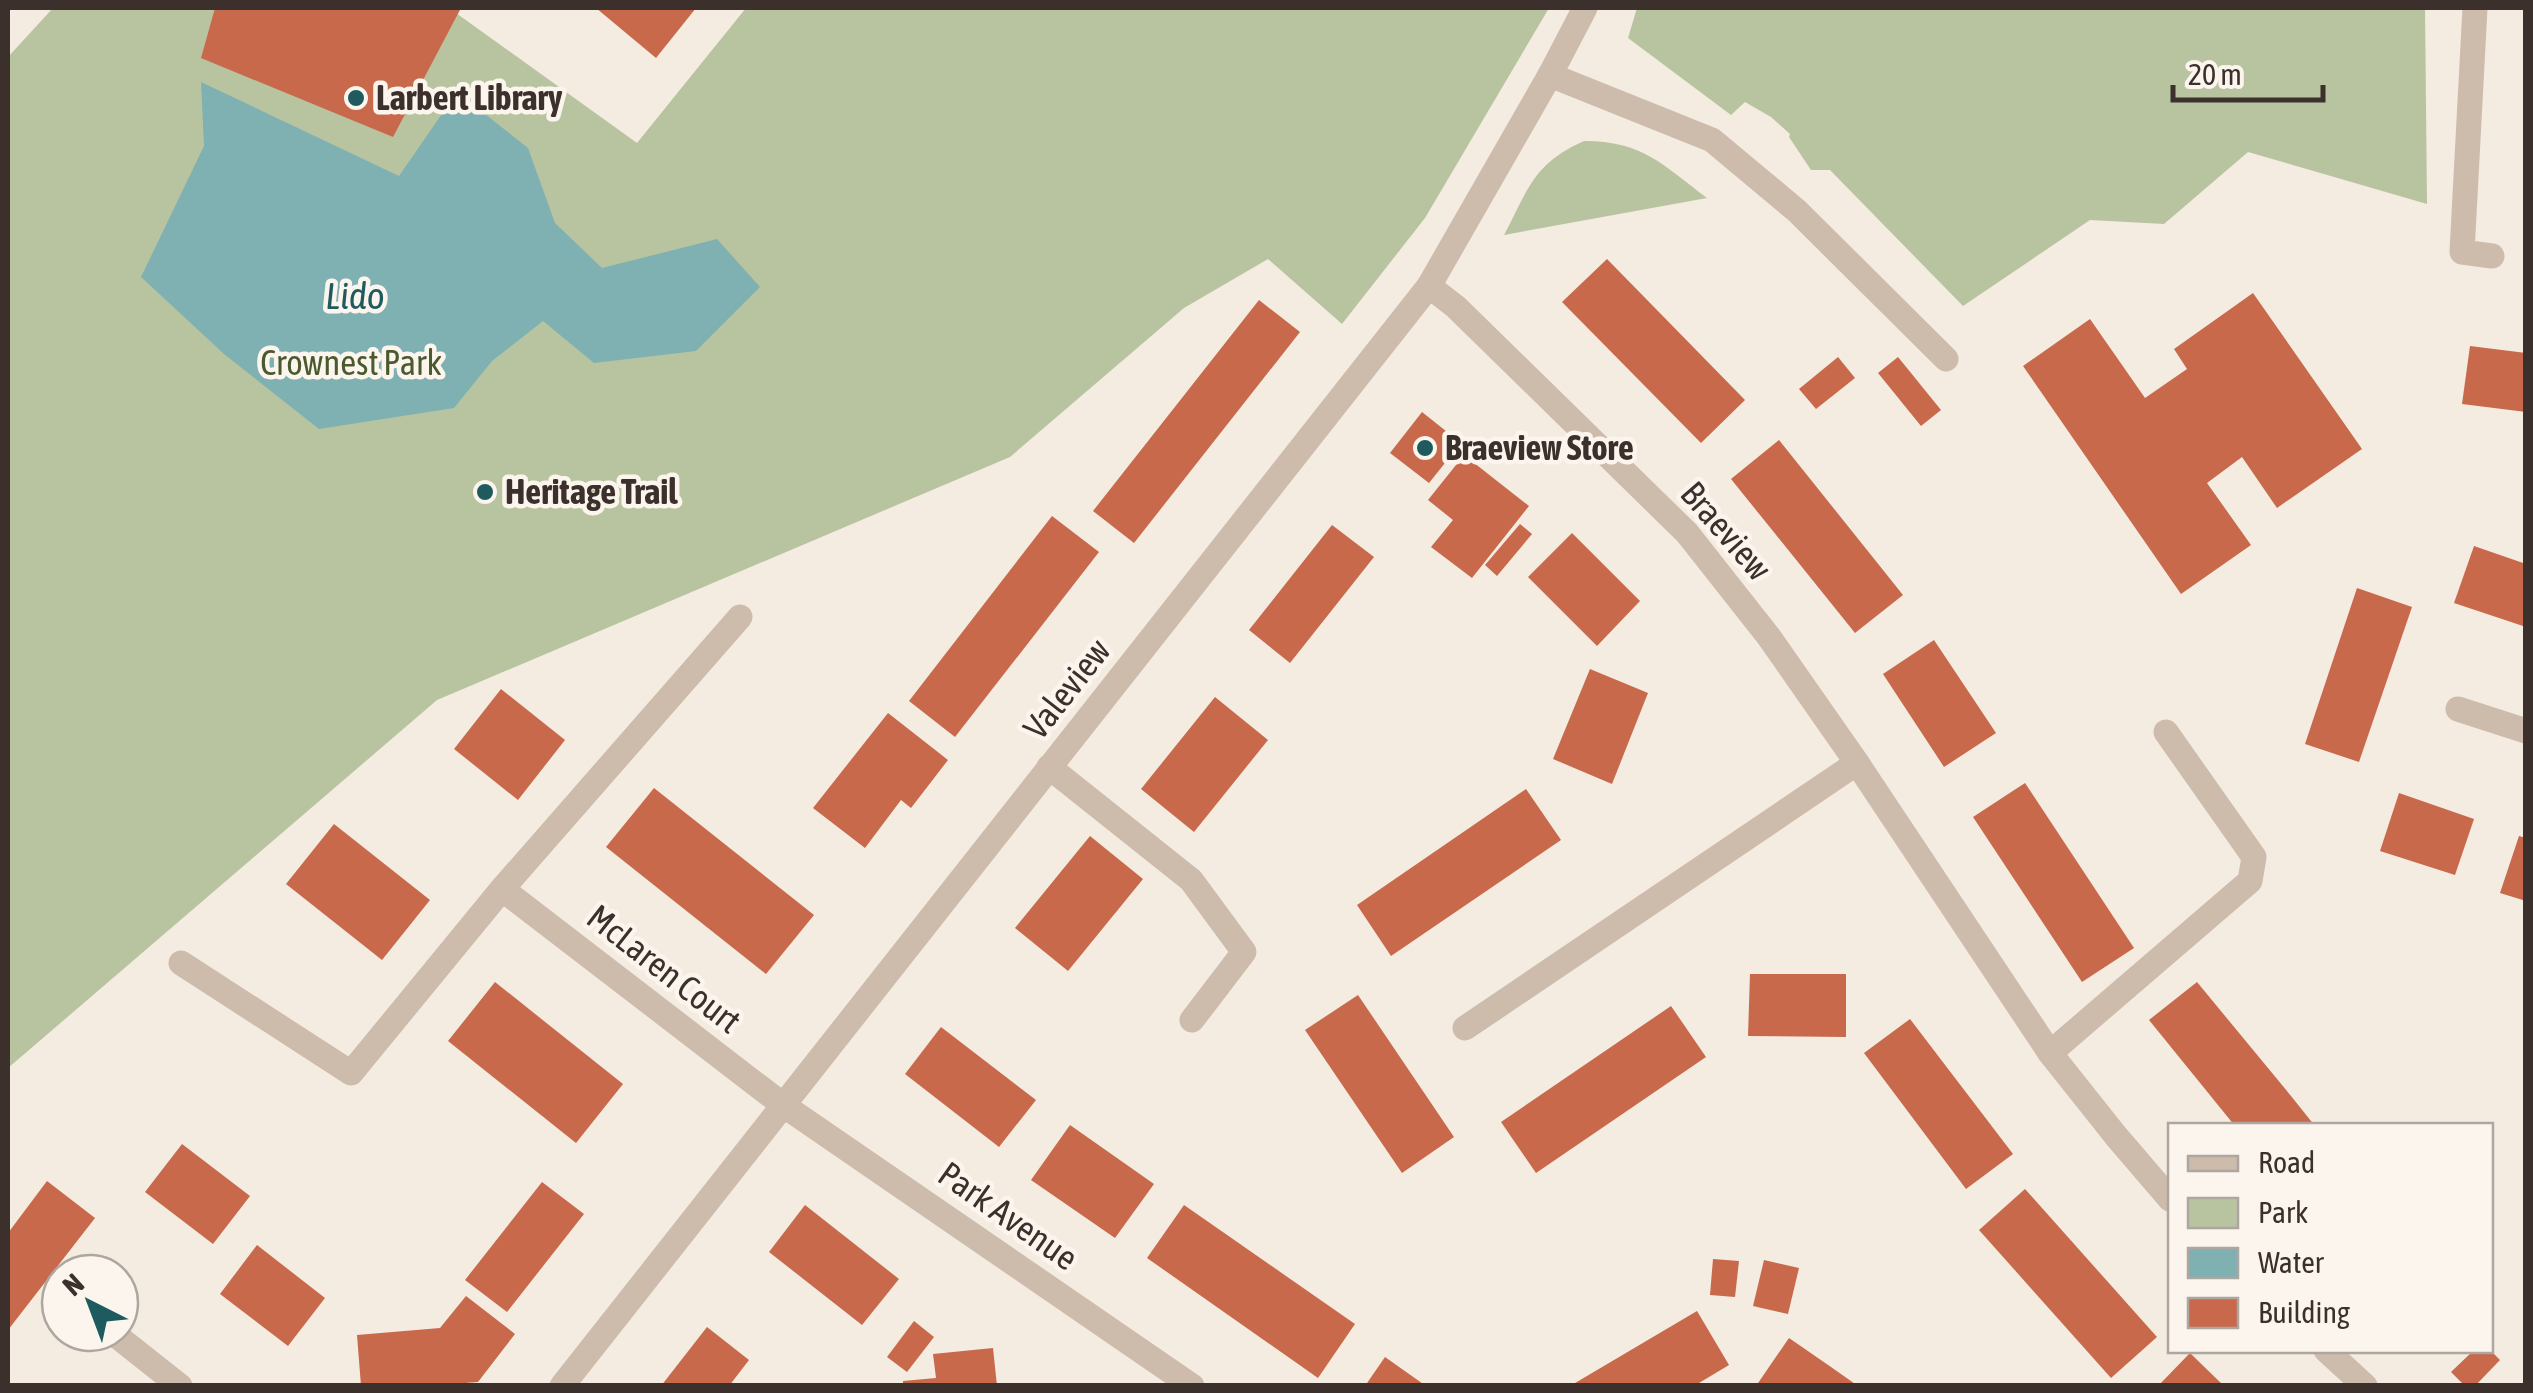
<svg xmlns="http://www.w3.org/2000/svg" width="2533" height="1393" font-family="'Asap Condensed',sans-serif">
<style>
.green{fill:#b8c4a0}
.water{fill:#7fb0b2}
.building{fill:#c8694b}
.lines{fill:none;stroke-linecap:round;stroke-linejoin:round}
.service{stroke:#cdbbac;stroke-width:25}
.minor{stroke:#cdbbac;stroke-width:25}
.poi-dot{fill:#1f5a5e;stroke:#fbf5ee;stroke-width:4}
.labels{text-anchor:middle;stroke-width:9;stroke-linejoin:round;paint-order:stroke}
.poi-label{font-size:35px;font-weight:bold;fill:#3b302b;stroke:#fbf5ee;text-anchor:start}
.park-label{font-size:35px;fill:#4a5a2e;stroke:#fbf5ee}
.street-label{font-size:35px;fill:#3b302b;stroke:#fbf5ee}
.water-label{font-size:38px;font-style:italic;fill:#1f5a5e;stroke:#fbf5ee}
</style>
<rect width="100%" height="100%" fill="#f4ebe1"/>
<g class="green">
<polygon points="53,8 449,8 637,143 746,8 1549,8 1425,218 1342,324 1268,259 1184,308 1010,457 437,700 8,1068 8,57"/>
<polygon points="1637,8 2425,8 2427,204 2248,152 2164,224 2090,220 1963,306 1830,170 1811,170 1789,137 1790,134 1771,117 1745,102 1731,115 1628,38"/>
<path d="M1584,141C1643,141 1663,165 1707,198L1504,235C1529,188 1533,164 1584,141Z"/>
</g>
<polygon class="water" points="201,82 399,176 457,92 528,148 555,223 602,268 717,239 760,287 696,351 594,363 543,321 492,361 454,408 319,429 224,354 141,277 204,146"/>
<g class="building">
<polygon points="215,8 461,8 393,137 201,58"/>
<polygon points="596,8 696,8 656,58"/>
<polygon points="1607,259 1745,400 1701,443 1562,302"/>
<polygon points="2253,293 2362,449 2277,508 2242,457 2207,483 2251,545 2181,594 2023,366 2090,319 2145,398 2187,369 2174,349"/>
<polygon points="1259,300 1300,332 1134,543 1093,511"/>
<polygon points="2470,346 2526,353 2526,412 2462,404"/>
<polygon points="1838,357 1855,378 1816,409 1799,389"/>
<polygon points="1898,357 1941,410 1921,426 1878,373"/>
<polygon points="1422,412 1461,443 1429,483 1390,453"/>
<polygon points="1779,440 1903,595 1855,633 1731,479"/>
<polygon points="1464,455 1529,506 1472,578 1431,547 1453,520 1428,500"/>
<polygon points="1052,516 1099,552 955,737 909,701"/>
<polygon points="1520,524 1532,534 1497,576 1485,565"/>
<polygon points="1332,525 1374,557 1290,663 1249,630"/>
<polygon points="1572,533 1640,601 1597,646 1528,577"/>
<polygon points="2474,546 2526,564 2526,627 2454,603"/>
<polygon points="2357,588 2412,607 2359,762 2305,744"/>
<polygon points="1934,640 1996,733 1944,767 1883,674"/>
<polygon points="1590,669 1648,693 1612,784 1553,759"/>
<polygon points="501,689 565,740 518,800 454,749"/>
<polygon points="1215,697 1268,740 1194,832 1141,789"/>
<polygon points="888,713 948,760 911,808 901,800 865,848 813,808"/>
<polygon points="2025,783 2134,948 2082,982 1973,817"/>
<polygon points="654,788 814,915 766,974 606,847"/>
<polygon points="1526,789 1561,840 1391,956 1357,905"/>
<polygon points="2399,793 2474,819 2455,875 2380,851"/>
<polygon points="334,824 430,900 382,960 286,884"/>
<polygon points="1090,836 1143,879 1068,971 1015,928"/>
<polygon points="2519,836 2526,838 2526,901 2500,893"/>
<polygon points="1750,974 1846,974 1846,1037 1748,1036"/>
<polygon points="495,982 623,1084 576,1143 448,1041"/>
<polygon points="2197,982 2291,1096 2315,1126 2235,1126 2149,1020"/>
<polygon points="1358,995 1454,1137 1402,1173 1305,1030"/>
<polygon points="1671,1006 1706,1057 1536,1173 1501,1122"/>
<polygon points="1910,1019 2013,1154 1966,1189 1864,1053"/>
<polygon points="941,1027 1036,1100 999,1147 905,1074"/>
<polygon points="1070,1125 1154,1184 1115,1238 1031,1180"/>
<polygon points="182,1144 250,1196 213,1244 145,1192"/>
<polygon points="47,1181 95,1218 8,1330 8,1233"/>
<polygon points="542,1182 584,1214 507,1312 465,1280"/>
<polygon points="2025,1189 2157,1337 2111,1378 1979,1230"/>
<polygon points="805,1205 899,1279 862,1325 769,1252"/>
<polygon points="1184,1205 1355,1324 1318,1378 1147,1258"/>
<polygon points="257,1245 325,1298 288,1346 220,1294"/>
<polygon points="1713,1259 1739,1261 1735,1297 1710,1295"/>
<polygon points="1764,1260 1799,1268 1788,1314 1753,1306"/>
<polygon points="466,1296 515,1334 478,1382 427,1386 361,1386 357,1335 440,1328"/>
<polygon points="1697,1311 1729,1365 1694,1386 1570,1386"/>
<polygon points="914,1321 934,1337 907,1372 887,1357"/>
<polygon points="707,1327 749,1360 729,1386 661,1386"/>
<polygon points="1789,1338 1831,1367 1858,1386 1756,1386"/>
<polygon points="993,1348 997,1386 903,1386 903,1381 936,1378 933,1354"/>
<polygon points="2474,1350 2490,1350 2500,1360 2475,1386 2465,1386 2451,1372"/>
<polygon points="2190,1353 2224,1386 2158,1386"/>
<polygon points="1385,1357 1426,1386 1365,1386"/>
</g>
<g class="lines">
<g class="service">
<polyline points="1550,75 1712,140 1797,211 1946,359"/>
<polyline points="1049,767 1191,880 1244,952 1192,1020"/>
<polyline points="181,963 351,1073 502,889 740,617"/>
<polyline points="2050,1053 2250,881 2254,857 2166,732"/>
</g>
<g class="minor">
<polyline points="2475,8 2462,252 2492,256"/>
<polyline points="1429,286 1456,307 1687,533 1769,637 1857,763 2050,1053 2116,1136 2170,1199"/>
<polyline points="2458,709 2526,731"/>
<polyline points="502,889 783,1105 1192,1386"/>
<polyline points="1465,1028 1857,763"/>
<polyline points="113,1333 180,1386"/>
<polyline points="2326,1350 2365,1386"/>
<polyline points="562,1386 1429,286 1550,75 1585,8"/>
</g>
</g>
<g class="poi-dot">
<circle cx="356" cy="98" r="10"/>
<circle cx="1425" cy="448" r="10"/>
<circle cx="485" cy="492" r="10"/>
</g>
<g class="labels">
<g class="poi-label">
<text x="376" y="110">Larbert Library</text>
<text x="1445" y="460">Braeview Store</text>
<text x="505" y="504">Heritage Trail</text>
</g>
<g class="park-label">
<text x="351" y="375">Crownest Park</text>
</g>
<g class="street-label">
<text transform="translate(1726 531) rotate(49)" y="12">Braeview</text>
<text transform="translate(1067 689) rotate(-52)" y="12">Valeview</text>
<text transform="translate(664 969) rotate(38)" y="12">McLaren Court</text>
<text transform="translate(1008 1216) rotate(35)" y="12">Park Avenue</text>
</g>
<g class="water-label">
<text x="355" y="309">Lido</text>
</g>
</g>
<rect width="2533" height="1393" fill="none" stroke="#3b302b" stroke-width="20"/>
<rect x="2168" y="1123" width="325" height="230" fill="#fbf5ee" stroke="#aea6a0" stroke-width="2.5"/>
<rect x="2188" y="1156" width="50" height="15" fill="#cdbbac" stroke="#aea6a0" stroke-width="2.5"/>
<text x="2258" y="1173" font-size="30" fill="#3b302b">Road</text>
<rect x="2188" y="1198" width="50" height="30" fill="#b8c4a0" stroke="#aea6a0" stroke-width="2.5"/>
<text x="2258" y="1223" font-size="30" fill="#3b302b">Park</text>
<rect x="2188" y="1248" width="50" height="30" fill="#7fb0b2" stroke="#aea6a0" stroke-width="2.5"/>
<text x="2258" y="1273" font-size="30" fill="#3b302b">Water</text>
<rect x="2188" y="1298" width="50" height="30" fill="#c8694b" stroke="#aea6a0" stroke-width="2.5"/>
<text x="2258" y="1323" font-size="30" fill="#3b302b">Building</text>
<g transform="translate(90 1303) rotate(318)"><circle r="48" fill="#fbf5ee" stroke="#aea6a0" stroke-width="2.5"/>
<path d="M0-8L18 38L0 25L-18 38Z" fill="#1f5a5e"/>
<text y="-15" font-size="28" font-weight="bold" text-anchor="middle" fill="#3b302b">N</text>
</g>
<path d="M2173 85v15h150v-15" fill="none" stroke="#3b302b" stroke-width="5"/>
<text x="2188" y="85" font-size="30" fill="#3b302b" stroke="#fbf5ee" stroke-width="8" paint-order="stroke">20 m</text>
</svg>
